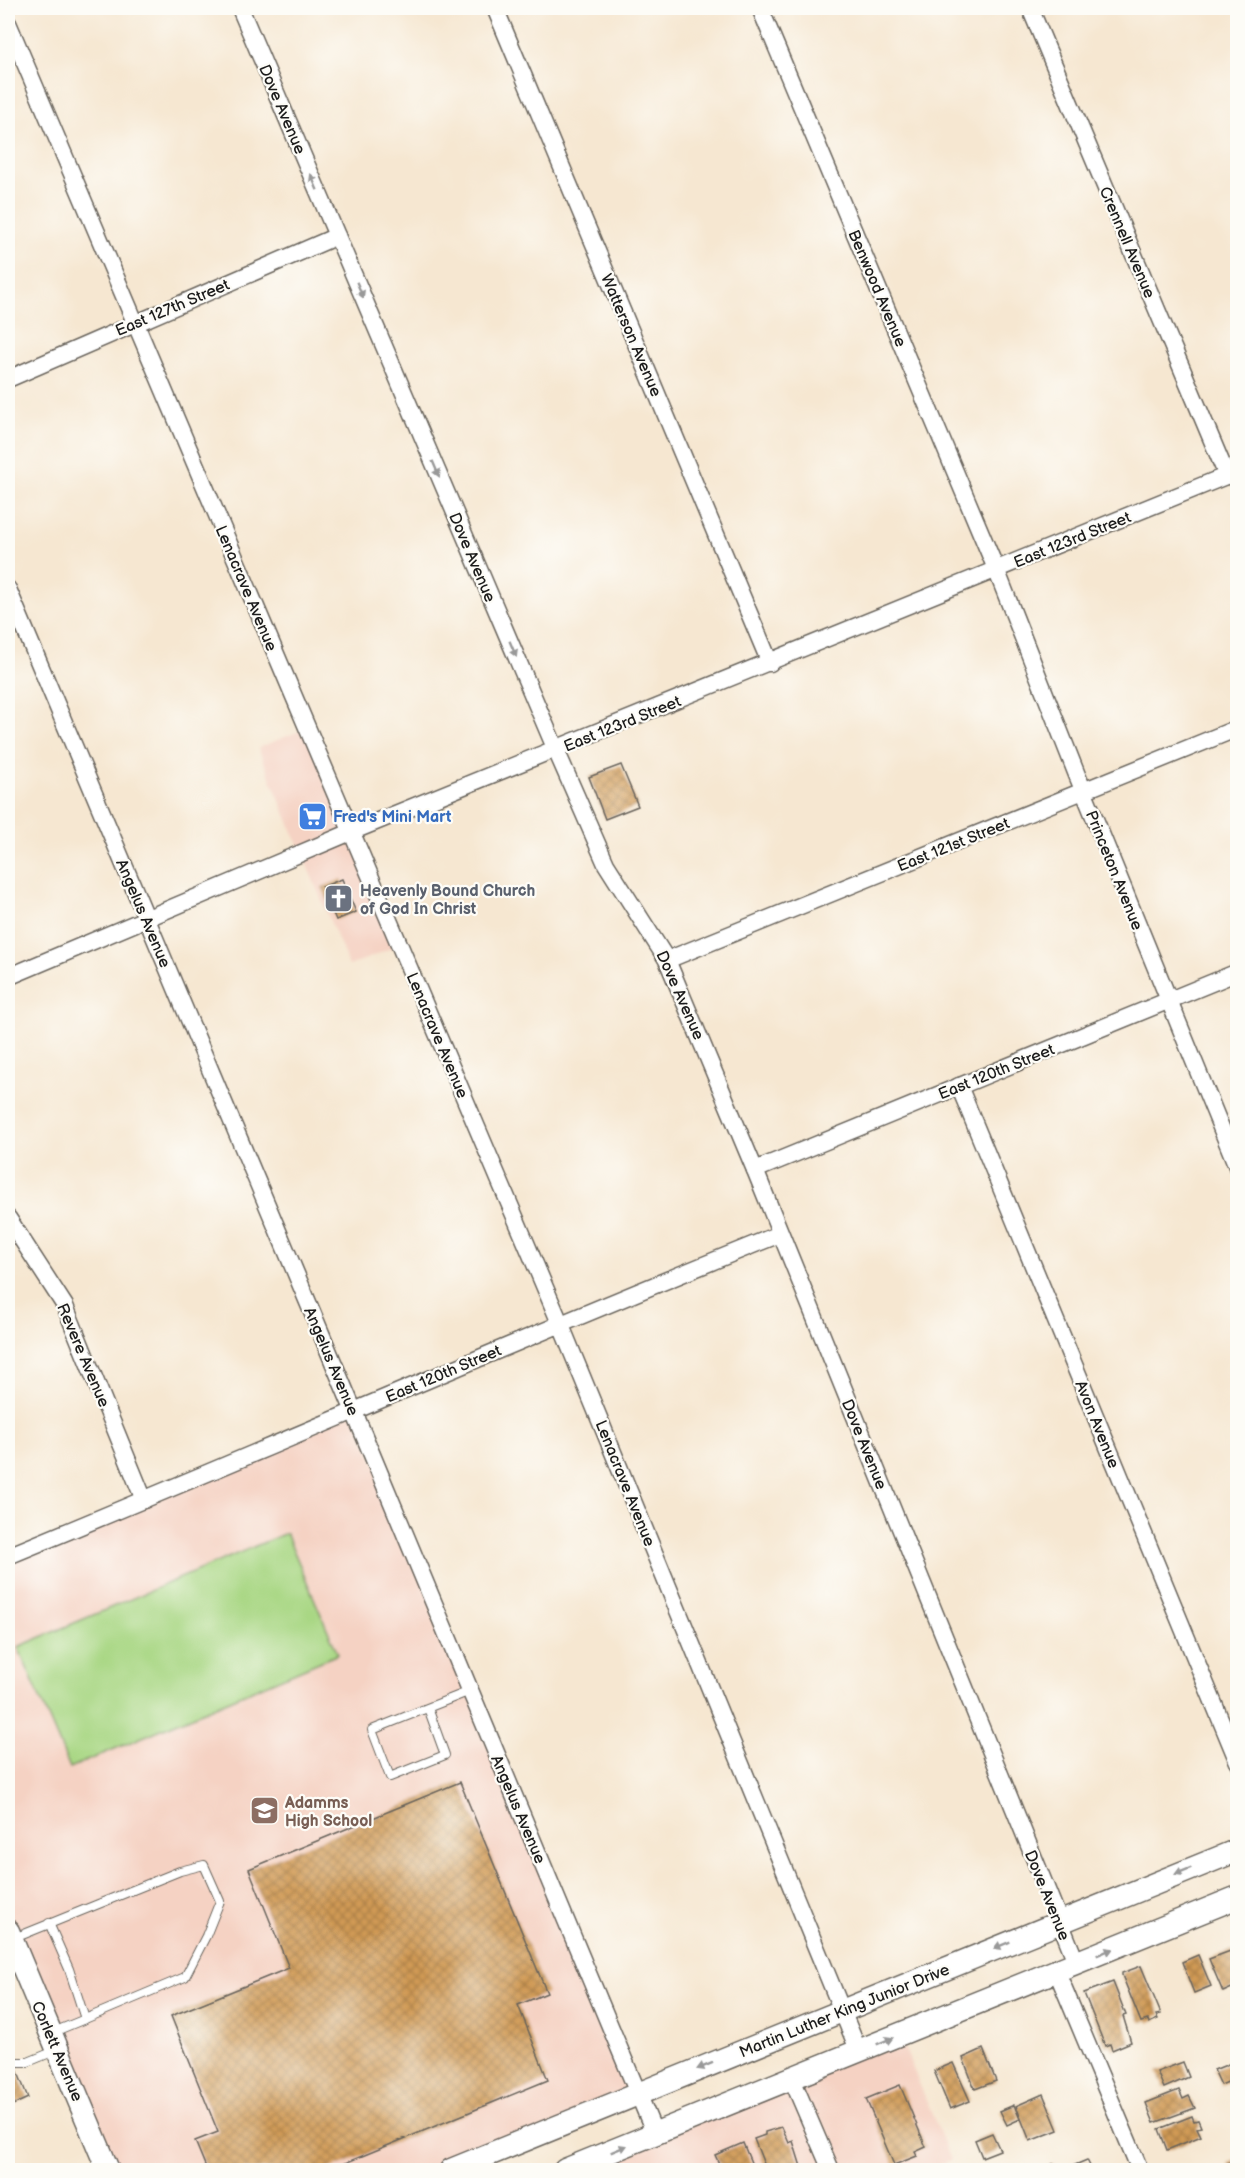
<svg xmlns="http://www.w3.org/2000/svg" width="1245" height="2178" font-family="'Balsamiq Sans',sans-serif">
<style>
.built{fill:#f5d2c3}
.garden{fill:#a9d784;stroke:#627a50;stroke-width:1.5}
.building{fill:url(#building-cross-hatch)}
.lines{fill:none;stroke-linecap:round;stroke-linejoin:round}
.lane-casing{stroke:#68635b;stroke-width:10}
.street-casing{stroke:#68635b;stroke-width:19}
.secondary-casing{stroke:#68635b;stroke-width:25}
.lane{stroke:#fff;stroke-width:8}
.street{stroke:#fff;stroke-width:16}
.secondary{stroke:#fff;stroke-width:22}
.oneway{fill:#999}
.labels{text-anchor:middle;stroke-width:4.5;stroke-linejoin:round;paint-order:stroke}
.street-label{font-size:16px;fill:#1c1c1c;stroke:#fdfcf7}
.shop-label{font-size:16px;font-weight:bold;fill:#366cbe;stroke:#fdfcf7;text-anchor:start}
.worship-label{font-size:16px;font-weight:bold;fill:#5b616d;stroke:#fdfcf7;text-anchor:start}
.education-label{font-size:16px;font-weight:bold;fill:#785e54;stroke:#fdfcf7;text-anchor:start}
</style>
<defs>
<pattern id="building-cross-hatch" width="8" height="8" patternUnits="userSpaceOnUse" patternTransform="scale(1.5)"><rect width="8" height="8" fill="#d09a55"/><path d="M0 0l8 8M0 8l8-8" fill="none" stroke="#a87d46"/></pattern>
</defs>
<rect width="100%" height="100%" fill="#fdfcf7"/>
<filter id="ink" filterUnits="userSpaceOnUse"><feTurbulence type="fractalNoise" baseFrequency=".0167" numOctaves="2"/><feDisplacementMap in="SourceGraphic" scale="12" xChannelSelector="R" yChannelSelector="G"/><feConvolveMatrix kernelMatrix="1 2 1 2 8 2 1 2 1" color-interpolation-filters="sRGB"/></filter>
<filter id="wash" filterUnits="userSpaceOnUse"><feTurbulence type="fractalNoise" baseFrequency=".008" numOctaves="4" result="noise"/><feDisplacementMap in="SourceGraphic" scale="24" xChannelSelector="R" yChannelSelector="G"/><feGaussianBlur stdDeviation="1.35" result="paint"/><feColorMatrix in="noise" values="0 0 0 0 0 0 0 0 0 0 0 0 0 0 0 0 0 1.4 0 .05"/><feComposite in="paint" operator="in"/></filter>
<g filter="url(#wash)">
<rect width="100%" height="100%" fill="#f6e7d1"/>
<g class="built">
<polygon points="307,728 399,945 349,966 258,748"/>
<polygon points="353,1411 638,2094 451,2170 108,2170 8,1931 8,1556"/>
<polygon points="899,2035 951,2160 926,2170 565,2170"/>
</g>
<polygon class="garden" points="286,1533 338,1654 70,1768 18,1647"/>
<g id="blocks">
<g class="building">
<polygon points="621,765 638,806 605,819 589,777"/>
<polygon points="342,879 356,912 336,920 322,887"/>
<polygon points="460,1782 547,1993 518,2005 548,2080 328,2170 207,2170 195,2141 218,2132 171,2016 289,1968 249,1869"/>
<polygon points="1233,1950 1238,1961 1237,1997 1234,1987 1223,1992 1209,1959"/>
<polygon points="1198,1955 1211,1986 1194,1993 1182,1962"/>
<polygon points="1141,1966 1161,2014 1156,2015 1158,2019 1149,2023 1148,2020 1141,2022 1122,1975 1122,1973"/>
<polygon points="1113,1982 1126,2015 1123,2016 1131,2042 1112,2050 1110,2044 1105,2046 1084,1993"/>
<polygon points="983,2049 996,2081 975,2089 963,2058"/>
<polygon points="1183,2062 1189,2077 1164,2088 1157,2072"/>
<polygon points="953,2063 970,2101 950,2109 934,2071"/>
<polygon points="1231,2063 1237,2078 1221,2085 1214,2070"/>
<polygon points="17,2070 28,2098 8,2107 8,2074"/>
<polygon points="900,2085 926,2147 915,2152 917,2156 894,2165 866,2099"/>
<polygon points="1179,2090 1183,2099 1189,2096 1195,2108 1154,2123 1146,2103"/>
<polygon points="1043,2094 1058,2130 1030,2141 1016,2106"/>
<polygon points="1014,2105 1020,2119 1007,2125 1000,2111"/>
<polygon points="1192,2116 1194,2121 1198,2120 1201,2127 1197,2128 1201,2136 1167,2150 1159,2129"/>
<polygon points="782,2127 789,2143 793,2141 802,2170 764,2170 762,2165 764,2164 754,2139 765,2135 765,2132"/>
<polygon points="992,2133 1000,2150 982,2157 975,2140"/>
<polygon points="743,2143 754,2170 722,2170 715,2155"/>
<polygon points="1238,2159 1238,2170 1231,2170 1228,2163"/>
<polygon points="1087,2160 1092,2170 1069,2170 1068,2168"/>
<polygon points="1053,2164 1055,2167 1057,2166 1059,2170 1048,2170 1046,2167"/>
</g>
</g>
</g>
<g filter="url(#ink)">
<use href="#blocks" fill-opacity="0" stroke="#68635b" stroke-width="1.5"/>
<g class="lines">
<defs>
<g id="lane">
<polyline points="428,1708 445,1755 390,1777 372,1730 470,1691"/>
<polyline points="49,1923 69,1969 85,2019 51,2033"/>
<polyline points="12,1939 180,1871 204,1865 220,1901 206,1936 185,1977 85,2019"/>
<polyline points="8,2062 28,2062 57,2050"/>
</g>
<g id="street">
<polyline points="240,8 556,750 606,864 667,960 755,1170 1077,1964"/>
<polyline points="495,8 770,663"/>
<polyline points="760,8 996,569 1077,775 1238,1169"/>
<polyline points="1030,8 1227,476"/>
<polyline points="8,23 560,1323 859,2052"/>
<polyline points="8,379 337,236"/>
<polyline points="8,589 360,1426 655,2134"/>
<polyline points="667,960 1238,728"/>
<polyline points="8,977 351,832 1238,471"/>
<polyline points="959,1086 1238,1762"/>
<polyline points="755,1170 1238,972"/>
<polyline points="8,1218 65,1306 144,1500"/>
<path d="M8,1556C266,1450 521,1338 780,1234"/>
<polyline points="1057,1972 1140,2170"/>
<polyline points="792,2079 831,2170"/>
</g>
<g id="secondary">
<polyline points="8,1931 108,2170"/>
<polyline points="451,2170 1238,1850"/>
<polyline points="565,2170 1238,1897"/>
</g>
</defs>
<use href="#lane" class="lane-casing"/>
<use href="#street" class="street-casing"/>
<use href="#secondary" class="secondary-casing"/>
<use href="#lane" class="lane"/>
<use href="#street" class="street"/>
<use href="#secondary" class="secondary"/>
</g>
<defs><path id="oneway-solid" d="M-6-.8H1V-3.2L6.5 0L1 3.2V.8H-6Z" transform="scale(1.5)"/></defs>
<g class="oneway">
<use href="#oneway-solid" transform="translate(314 182) rotate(-113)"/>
<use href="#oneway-solid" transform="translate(360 290) rotate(67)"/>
<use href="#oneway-solid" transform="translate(436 469) rotate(67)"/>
<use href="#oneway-solid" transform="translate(513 649) rotate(67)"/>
<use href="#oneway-solid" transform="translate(1183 1871) rotate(158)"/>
<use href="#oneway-solid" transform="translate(1002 1945) rotate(158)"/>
<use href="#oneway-solid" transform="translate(1105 1952) rotate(-22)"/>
<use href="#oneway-solid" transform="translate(885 2041) rotate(-22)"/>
<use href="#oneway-solid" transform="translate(705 2066) rotate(158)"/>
<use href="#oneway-solid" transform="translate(619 2149) rotate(-22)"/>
</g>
</g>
<defs>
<symbol id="supermarket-square" viewBox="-11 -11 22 22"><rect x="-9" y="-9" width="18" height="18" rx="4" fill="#3f7fe0" stroke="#fdfcf7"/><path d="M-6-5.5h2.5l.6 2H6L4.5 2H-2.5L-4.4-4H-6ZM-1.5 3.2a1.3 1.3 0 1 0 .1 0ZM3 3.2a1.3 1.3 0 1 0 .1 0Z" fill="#fff"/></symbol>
<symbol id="church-square" viewBox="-11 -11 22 22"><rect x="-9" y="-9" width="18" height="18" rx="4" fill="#6b7280" stroke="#fdfcf7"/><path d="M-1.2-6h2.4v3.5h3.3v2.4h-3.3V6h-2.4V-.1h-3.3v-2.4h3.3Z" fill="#fff"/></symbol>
<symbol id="school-square" viewBox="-11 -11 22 22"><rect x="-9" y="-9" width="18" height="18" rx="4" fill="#8d6e63" stroke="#fdfcf7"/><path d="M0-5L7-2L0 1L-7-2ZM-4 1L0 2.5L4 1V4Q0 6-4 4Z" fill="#fff"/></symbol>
</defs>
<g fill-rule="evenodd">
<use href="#supermarket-square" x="296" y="800" width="33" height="33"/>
<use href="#church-square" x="322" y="882" width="33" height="33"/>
<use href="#school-square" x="248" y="1794" width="33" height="33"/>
</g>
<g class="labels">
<g class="street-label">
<text transform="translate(283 109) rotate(67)" y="6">Dove Avenue</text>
<text transform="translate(1128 242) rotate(67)" y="6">Crennell Avenue</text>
<text transform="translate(878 288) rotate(67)" y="6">Benwood Avenue</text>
<text transform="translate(172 307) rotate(-23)" y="6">East 127th Street</text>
<text transform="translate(632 335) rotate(67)" y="6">Watterson Avenue</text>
<text transform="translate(1072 539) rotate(-22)" y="6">East 123rd Street</text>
<text transform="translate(473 557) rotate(67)" y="6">Dove Avenue</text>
<text transform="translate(247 588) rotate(67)" y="6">Lenacrave Avenue</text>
<text transform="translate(622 723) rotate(-22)" y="6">East 123rd Street</text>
<text transform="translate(953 844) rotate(-22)" y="6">East 121st Street</text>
<text transform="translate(1115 870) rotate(68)" y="6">Princeton Avenue</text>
<text transform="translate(144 913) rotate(67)" y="6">Angelus Avenue</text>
<text transform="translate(681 995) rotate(66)" y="6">Dove Avenue</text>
<text transform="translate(438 1035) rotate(67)" y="6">Lenacrave Avenue</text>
<text transform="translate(996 1071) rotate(-22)" y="6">East 120th Street</text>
<text transform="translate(84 1355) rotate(67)" y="6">Revere Avenue</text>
<text transform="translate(332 1361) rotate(67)" y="6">Angelus Avenue</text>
<text transform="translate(443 1373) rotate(-23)" y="6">East 120th Street</text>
<text transform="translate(1098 1424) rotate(68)" y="6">Avon Avenue</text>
<text transform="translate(865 1444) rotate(68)" y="6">Dove Avenue</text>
<text transform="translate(626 1483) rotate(68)" y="6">Lenacrave Avenue</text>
<text transform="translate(519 1809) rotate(67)" y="6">Angelus Avenue</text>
<text transform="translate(1048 1895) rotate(68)" y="6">Dove Avenue</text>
<text transform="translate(844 2010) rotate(-22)" y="6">Martin Luther King Junior Drive</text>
<text transform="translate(58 2051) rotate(67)" y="6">Corlett Avenue</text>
</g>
<g class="shop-label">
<text x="333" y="822">Fred's Mini Mart</text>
</g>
<g class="worship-label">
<text x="360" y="896">Heavenly Bound Church<tspan x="360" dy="18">of God In Christ</tspan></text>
</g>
<g class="education-label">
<text x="285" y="1808">Adamms<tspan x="285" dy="18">High School</tspan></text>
</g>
</g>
<rect width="1245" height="2178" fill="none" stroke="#fdfcf7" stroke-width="30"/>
</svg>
